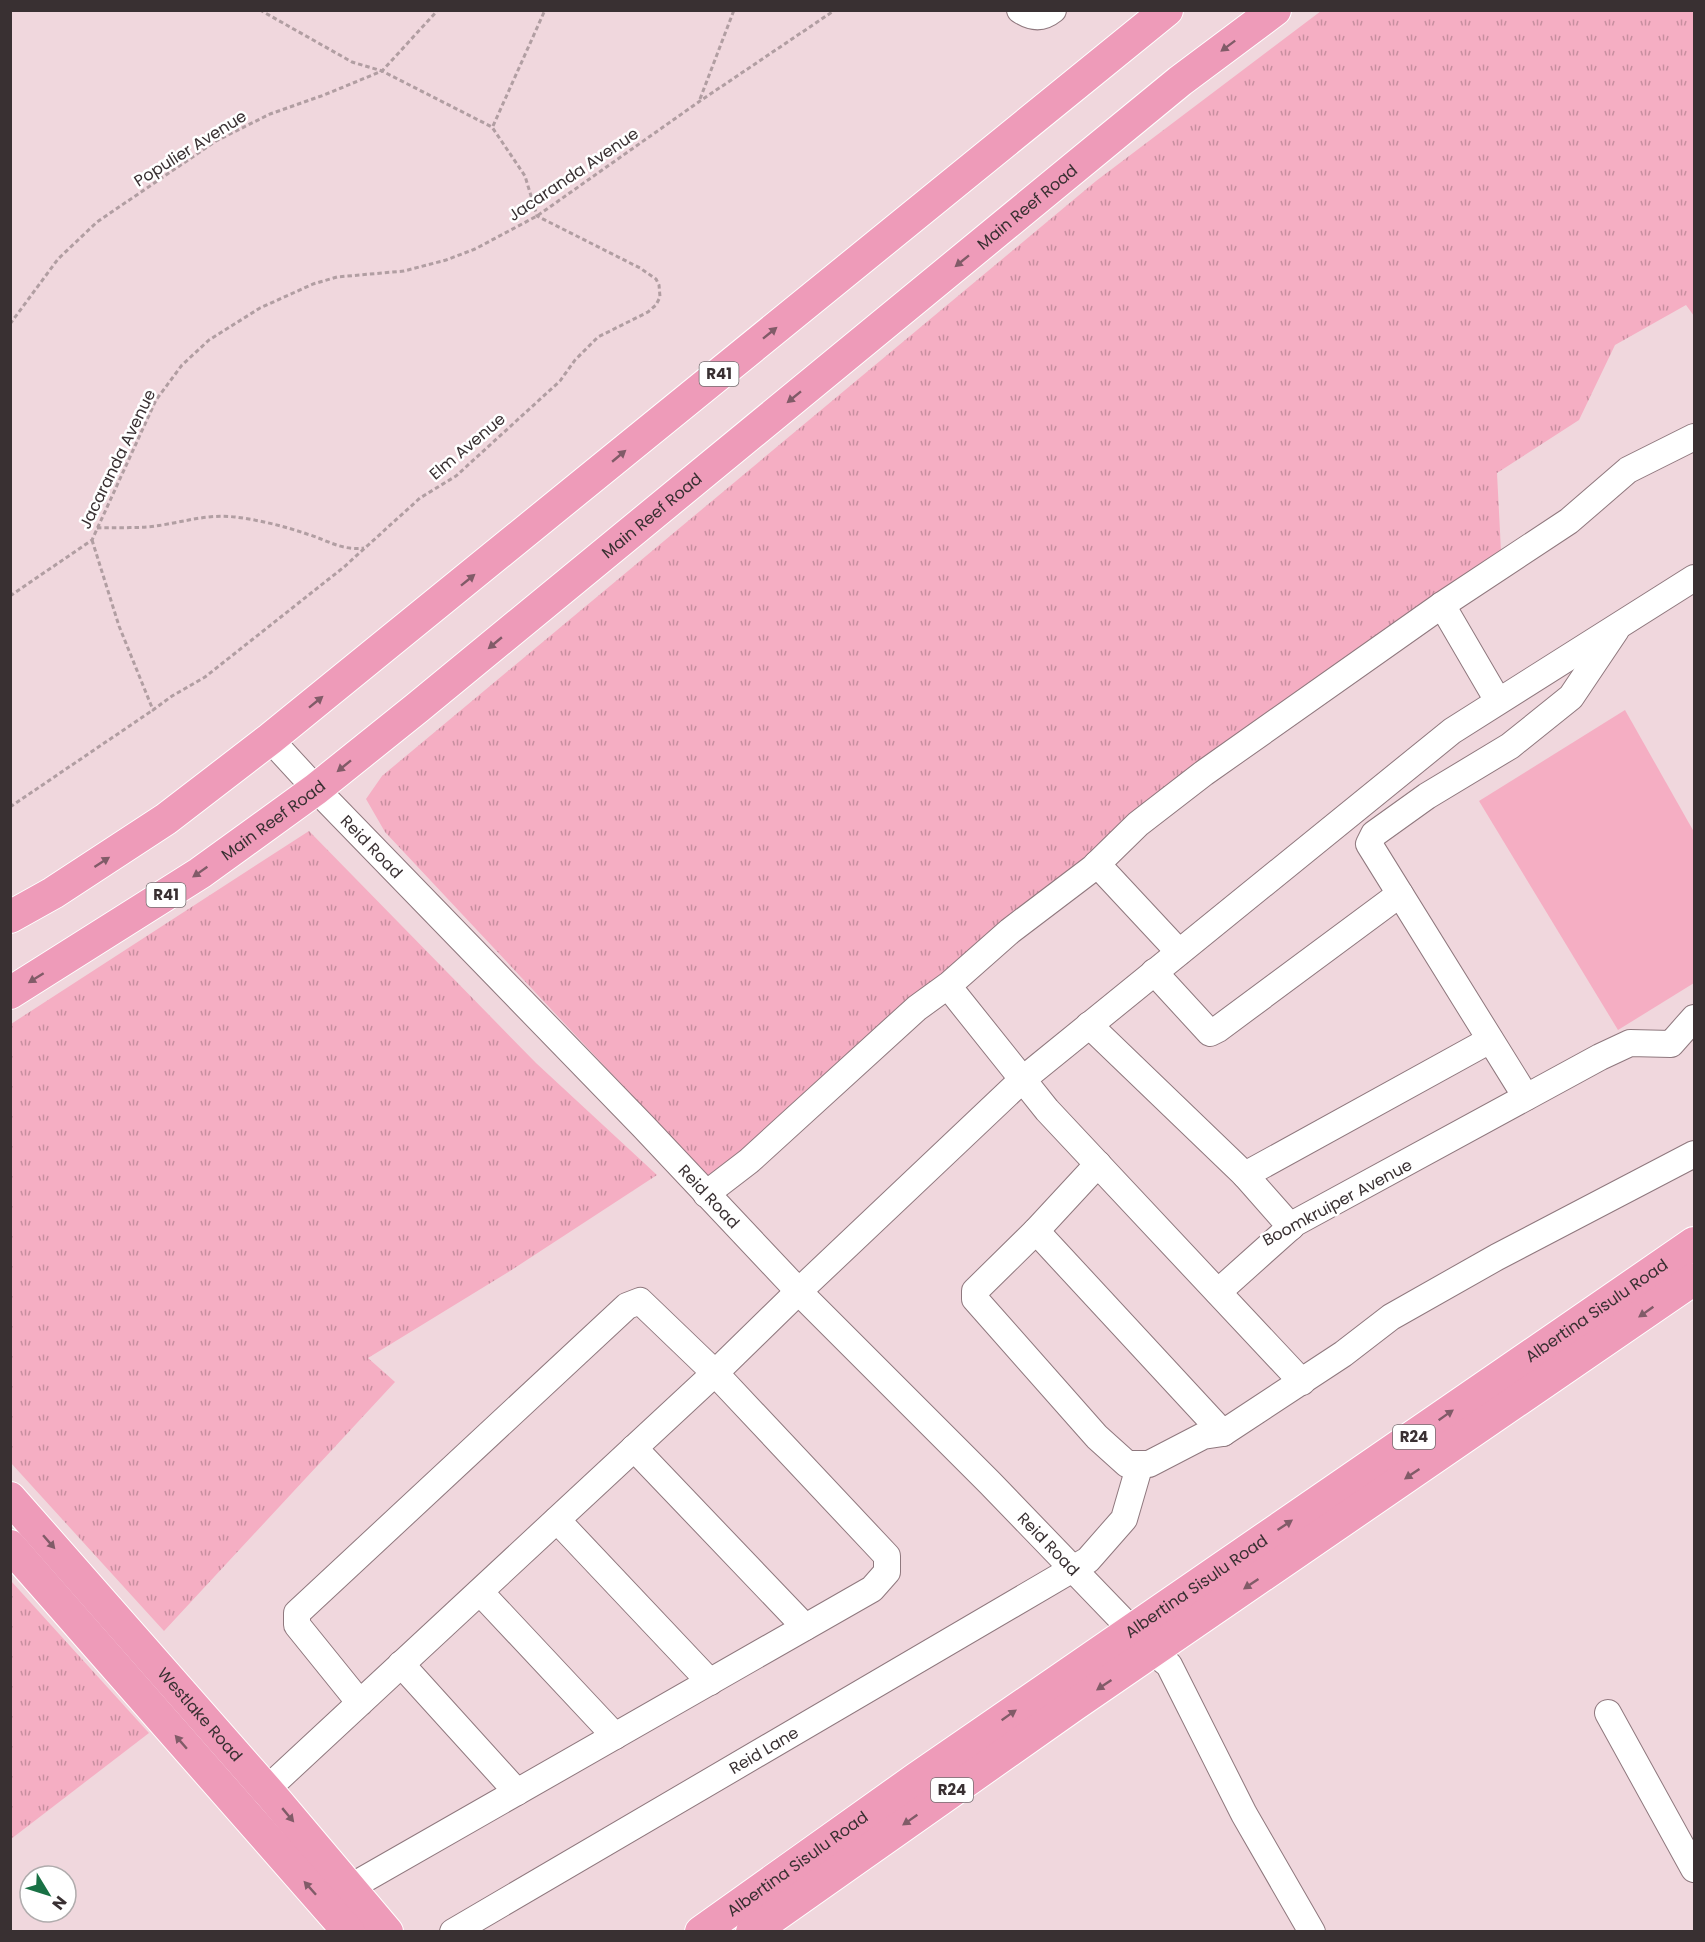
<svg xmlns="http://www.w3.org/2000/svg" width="1705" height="1942" font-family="Poppins,sans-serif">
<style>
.grass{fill:url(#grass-tufts)}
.park{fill:#f5aec3}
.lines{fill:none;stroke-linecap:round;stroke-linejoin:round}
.minor-casing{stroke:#8f787e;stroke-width:28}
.major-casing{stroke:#fff;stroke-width:34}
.path{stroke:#b19ea2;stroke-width:3;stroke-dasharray:4.5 3;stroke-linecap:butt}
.minor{stroke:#fff;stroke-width:26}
.major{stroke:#ee9bb9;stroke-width:32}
.oneway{fill:#815b68}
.labels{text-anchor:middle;stroke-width:5;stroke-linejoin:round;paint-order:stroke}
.shield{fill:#fff;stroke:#746e70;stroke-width:1.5}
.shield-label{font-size:15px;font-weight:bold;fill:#393032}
.street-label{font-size:16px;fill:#393032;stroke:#fff}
</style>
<defs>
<pattern id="grass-tufts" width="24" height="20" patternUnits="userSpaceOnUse" patternTransform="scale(1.5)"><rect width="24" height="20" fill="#f5aec3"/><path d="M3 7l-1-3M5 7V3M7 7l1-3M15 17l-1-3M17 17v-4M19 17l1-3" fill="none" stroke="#c78e9f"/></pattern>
</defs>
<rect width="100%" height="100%" fill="#f0d7dd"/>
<g class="grass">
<polygon points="1321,11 1694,11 1694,316 1686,305 1615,345 1579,420 1497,473 1501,551 1234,740 715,1184 385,832 366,799 382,776 1096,181"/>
<polygon points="309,831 536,1063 657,1175 510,1271 368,1358 395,1382 164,1631 11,1463 11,1024"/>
<polygon points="11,1581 149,1733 11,1839"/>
</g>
<polygon class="park" points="1625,710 1694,832 1694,983 1618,1030 1479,801"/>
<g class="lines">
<defs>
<g id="minor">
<path d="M1020,10C1032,18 1042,19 1053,10"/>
<polyline points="1442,605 1498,701"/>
<path id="s1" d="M270,739L316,789L643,1126L805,1298L990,1483L1153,1652L1169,1665L1244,1814L1312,1932"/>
<polyline points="1097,864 1179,952"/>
<polyline points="1154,972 1210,1033 1218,1029 1400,894"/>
<polyline points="952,991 1047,1110 1302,1382"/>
<polyline points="1089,1025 1245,1175 1291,1227"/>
<polyline points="1526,1097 1369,844 1374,834 1427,796 1510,746 1571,697 1616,630"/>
<polyline points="1098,1164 1036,1231 975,1291 975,1299 1097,1437 1127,1464 1149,1464 1203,1436 1223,1433 1343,1354 1391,1317 1497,1257 1694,1154"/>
<polyline points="1245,1175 1490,1040"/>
<polyline points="706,1194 749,1161 917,1008 950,984 1010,931 1093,868 1138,824 1204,773 1442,605 1569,521 1628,470 1694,437"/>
<polyline points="1036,1231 1223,1433"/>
<polyline points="1218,1292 1295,1223 1600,1057 1630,1043 1671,1044 1694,1018"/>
<polyline points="634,1448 805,1627"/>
<polyline points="557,1520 710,1682"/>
<polyline points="480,1592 615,1736"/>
<polyline points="401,1664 517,1792"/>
<polyline points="1608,1713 1694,1869"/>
<polyline points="266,1790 715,1373 640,1301 627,1306 297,1613 297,1625 360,1703"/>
<polyline points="349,1888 872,1589 887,1572 887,1556 715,1373 798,1292 1022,1080 1452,731 1694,578"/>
<path id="s2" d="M453,1932L1088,1560L1124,1519L1140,1464"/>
</g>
<g id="major">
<polyline points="10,917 53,893 166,819 270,739 1167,10"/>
<path id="s3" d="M10,993L200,873L316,789L417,708L1180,81L1275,10"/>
<path id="s4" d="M10,1498L273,1797L387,1932"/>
<polyline points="10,1546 349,1932"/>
<path id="s5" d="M701,1932L917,1778L1694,1243"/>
<polyline points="752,1932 1074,1705 1694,1279"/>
</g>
</defs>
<use href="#minor" class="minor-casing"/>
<use href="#major" class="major-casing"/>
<g class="path">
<polyline points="700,99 734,10"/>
<polyline points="493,126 545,10"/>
<polyline points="10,324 58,259 97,222 216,141 270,114 324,95 382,71 438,10"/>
<path d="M97,528C118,527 141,529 162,525C187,521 209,514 235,517C259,520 284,526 307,534C327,540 342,551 364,548"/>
<polyline points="92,540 119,626 153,710 172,696 205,677 344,567 420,498 456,476 560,381 575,360 598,337 648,312 656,305 660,297 659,285 656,279 640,268 537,216 525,176 492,127 382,71 352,62 260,10"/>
<polyline points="10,596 92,540 156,400 182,365 209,340 260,308 313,284 337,277 404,271 446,260 475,249 537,216 700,101 835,10"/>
<polyline points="10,807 153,710"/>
</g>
<use href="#minor" class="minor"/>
<use href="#major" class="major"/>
</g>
<defs><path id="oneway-solid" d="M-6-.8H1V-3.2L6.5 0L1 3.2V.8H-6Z" transform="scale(1.5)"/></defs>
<g class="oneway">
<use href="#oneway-solid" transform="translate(1228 46) rotate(143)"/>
<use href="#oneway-solid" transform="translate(962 261) rotate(141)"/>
<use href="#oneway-solid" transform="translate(770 333) rotate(-39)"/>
<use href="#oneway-solid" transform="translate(794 397) rotate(141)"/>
<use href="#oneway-solid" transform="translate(619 456) rotate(-40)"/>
<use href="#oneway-solid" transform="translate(468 580) rotate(-39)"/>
<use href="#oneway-solid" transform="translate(495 643) rotate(140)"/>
<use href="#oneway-solid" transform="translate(316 702) rotate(-39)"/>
<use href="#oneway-solid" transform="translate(344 766) rotate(141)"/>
<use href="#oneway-solid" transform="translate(102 862) rotate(-33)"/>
<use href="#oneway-solid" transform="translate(200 872) rotate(145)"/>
<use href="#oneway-solid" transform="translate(36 978) rotate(148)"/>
<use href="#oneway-solid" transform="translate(1646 1312) rotate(145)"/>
<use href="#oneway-solid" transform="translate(1446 1415) rotate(-35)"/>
<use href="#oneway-solid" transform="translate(1412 1474) rotate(146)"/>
<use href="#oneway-solid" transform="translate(1285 1525) rotate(-34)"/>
<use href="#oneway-solid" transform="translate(49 1542) rotate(49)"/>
<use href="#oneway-solid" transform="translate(1251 1584) rotate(146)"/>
<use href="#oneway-solid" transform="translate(1104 1685) rotate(146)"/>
<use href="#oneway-solid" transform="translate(1009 1715) rotate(-35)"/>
<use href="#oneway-solid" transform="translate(181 1742) rotate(-131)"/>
<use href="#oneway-solid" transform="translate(288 1815) rotate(50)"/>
<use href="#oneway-solid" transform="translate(910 1820) rotate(145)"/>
<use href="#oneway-solid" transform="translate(310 1888) rotate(-132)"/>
</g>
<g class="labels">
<g class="shield">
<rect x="699.5" y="362" width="39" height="24" rx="4.5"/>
<rect x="146.5" y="883" width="39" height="24" rx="4.5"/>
<rect x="1393" y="1425" width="42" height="24" rx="4.5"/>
<rect x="931" y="1778" width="42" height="24" rx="4.5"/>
</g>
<g class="shield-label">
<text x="719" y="379">R41</text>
<text x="166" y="900">R41</text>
<text x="1414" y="1442">R24</text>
<text x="952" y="1795">R24</text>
</g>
<g class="street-label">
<text transform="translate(190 148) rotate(-32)" y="6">Populier Avenue</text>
<text transform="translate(573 174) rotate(-34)" y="6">Jacaranda Avenue</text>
<text dy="6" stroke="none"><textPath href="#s3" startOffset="1287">Main Reef Road</textPath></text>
<text transform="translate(467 446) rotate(-40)" y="6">Elm Avenue</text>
<text transform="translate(117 459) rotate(-64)" y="6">Jacaranda Avenue</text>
<text dy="6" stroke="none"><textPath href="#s3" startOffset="801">Main Reef Road</textPath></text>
<text dy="6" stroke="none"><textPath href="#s3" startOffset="315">Main Reef Road</textPath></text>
<text dy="6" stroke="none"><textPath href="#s1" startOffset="148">Reid Road</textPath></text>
<text dy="6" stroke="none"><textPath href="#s1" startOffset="634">Reid Road</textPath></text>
<text transform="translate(1337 1202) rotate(-28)" y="6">Boomkruiper Avenue</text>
<text dy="6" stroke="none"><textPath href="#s5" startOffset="1090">Albertina Sisulu Road</textPath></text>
<text dy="6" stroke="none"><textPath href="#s1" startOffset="1120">Reid Road</textPath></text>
<text dy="6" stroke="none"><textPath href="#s5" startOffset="604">Albertina Sisulu Road</textPath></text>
<text dy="6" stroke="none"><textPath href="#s4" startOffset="288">Westlake Road</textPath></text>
<text dy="6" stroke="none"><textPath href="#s2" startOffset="360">Reid Lane</textPath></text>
<text dy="6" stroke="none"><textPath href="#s5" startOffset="118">Albertina Sisulu Road</textPath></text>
</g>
</g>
<rect width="1705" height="1942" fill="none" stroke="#393032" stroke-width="24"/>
<g transform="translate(48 1894) rotate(128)"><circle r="28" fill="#ffffff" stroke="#b0acad" stroke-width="1.5"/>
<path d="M0-4.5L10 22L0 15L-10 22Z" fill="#197145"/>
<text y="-9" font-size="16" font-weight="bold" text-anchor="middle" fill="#393032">N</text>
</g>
</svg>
